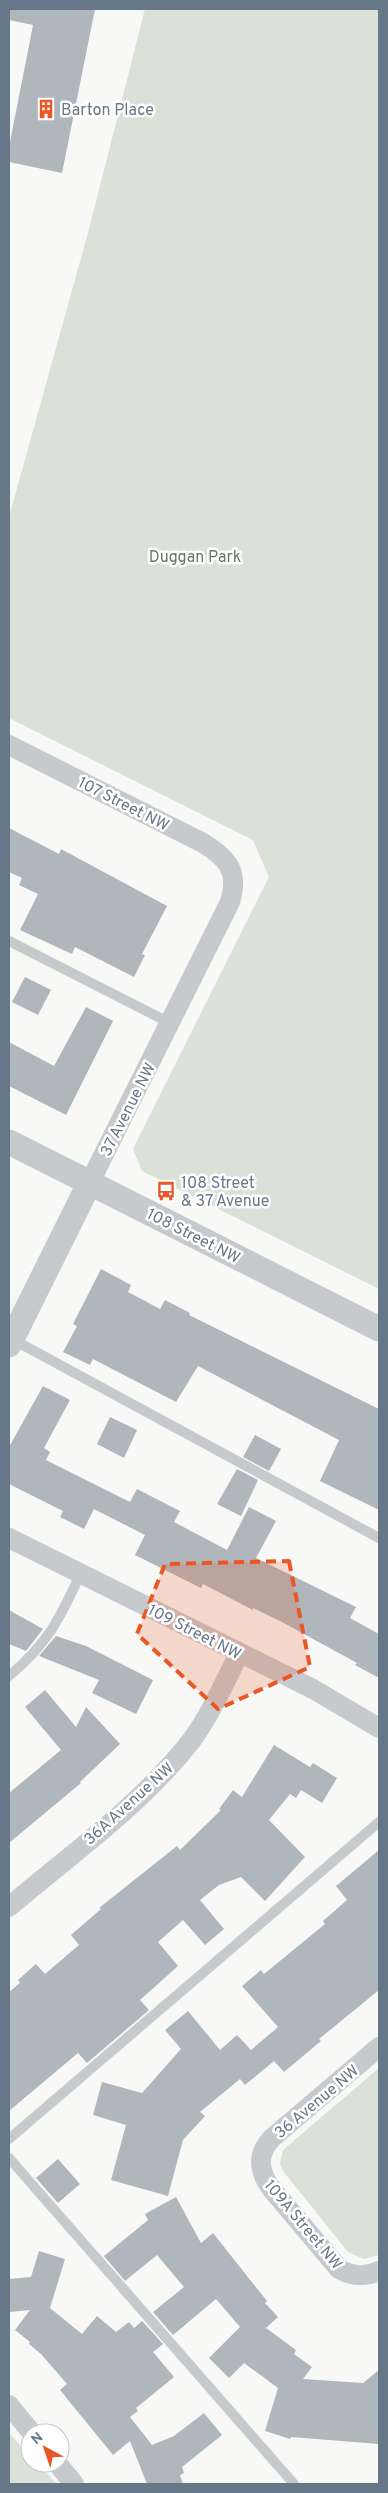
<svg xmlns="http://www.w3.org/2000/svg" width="388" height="2493" font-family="Overpass,sans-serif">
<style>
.green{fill:#dae1d7}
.building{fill:#afb7bd}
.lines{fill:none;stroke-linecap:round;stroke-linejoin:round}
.service{stroke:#c6cacd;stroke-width:10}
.minor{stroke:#c6cacd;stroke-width:20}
.tertiary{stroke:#c6cacd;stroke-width:25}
.marked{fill:#ea5725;fill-opacity:0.2;stroke:#ea5725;stroke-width:4;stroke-dasharray:10 6;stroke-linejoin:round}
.labels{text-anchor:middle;stroke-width:5;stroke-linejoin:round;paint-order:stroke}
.poi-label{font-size:16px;fill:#667888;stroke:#fff;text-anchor:start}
.park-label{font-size:16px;fill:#667a62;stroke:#fff}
.street-label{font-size:16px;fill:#667888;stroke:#fff}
</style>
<rect width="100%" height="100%" fill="#f8f8f6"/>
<g class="green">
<polygon points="145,9 379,9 379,1289 142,1171 133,1149 269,877 253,840 9,718 9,517 89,229"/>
<polygon points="379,2068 379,2255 364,2259 348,2252 283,2171 280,2163 283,2150"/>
<polygon points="9,2433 30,2456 30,2463 37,2463 57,2484 9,2484"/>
</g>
<g class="building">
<polygon points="9,9 95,9 62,173 9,162 9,147 33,25 9,20"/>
<polygon points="9,828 59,854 61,849 167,906 142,954 145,955 134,977 75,947 72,954 20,930 38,894 19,885 22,878 9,872"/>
<polygon points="25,977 51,990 38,1015 12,1002"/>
<polygon points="86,1007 113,1021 66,1115 9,1086 9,1042 54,1066"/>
<polygon points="101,1269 131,1285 128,1292 160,1309 165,1300 190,1313 189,1315 379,1409 379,1510 320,1481 339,1440 198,1366 176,1402 93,1359 90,1365 63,1352 77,1326 73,1324"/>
<polygon points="43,1386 70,1400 44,1448 50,1452 46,1460 130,1502 137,1489 180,1511 174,1522 227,1550 249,1507 276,1521 256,1558 356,1607 350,1618 379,1634 379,1678 355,1665 357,1663 282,1622 253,1608 253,1610 203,1584 201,1588 135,1555 145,1535 94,1509 84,1529 60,1517 63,1511 9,1484 9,1447"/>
<polygon points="110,1417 137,1430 124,1458 97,1444"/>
<polygon points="255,1435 281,1449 269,1471 243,1457"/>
<polygon points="237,1469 258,1480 241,1516 217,1504"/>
<polygon points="9,1610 43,1629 26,1651 9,1644"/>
<polygon points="56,1636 86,1646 153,1680 136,1714 92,1693 99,1680 39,1656"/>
<polygon points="45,1690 76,1727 86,1707 120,1744 80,1782 81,1783 9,1843 9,1793 61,1750 25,1707"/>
<polygon points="274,1745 310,1767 313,1763 337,1778 322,1803 301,1790 296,1798 290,1794 269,1820 305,1857 265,1901 241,1877 219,1885 200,1900 224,1929 205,1945 183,1920 158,1942 178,1966 140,2000 149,2010 87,2063 78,2053 9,2111 9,1992 20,1983 18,1980 36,1964 45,1974 79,1945 71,1935 101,1909 99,1908 177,1846 180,1850 221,1810 219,1809 233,1790 242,1797"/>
<polygon points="379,1850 379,1990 319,2039 321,2041 284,2072 274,2061 245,2085 240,2079 200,2112 205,2116 183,2140 168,2196 111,2180 126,2125 93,2115 102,2082 142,2093 181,2049 165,2030 188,2011 220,2050 237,2035 251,2050 278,2027 242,1986 261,1970 264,1974 325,1924 323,1921 347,1900 336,1886"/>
<polygon points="58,2159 80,2184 58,2203 36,2178"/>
<polygon points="176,2197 201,2243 213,2233 267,2301 265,2303 278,2317 266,2328 296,2350 294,2354 312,2367 303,2379 363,2383 379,2370 379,2444 291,2437 290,2439 265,2431 278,2388 244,2363 229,2378 209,2358 240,2327 216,2299 173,2335 153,2312 184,2287 157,2255 125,2281 104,2256 148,2220 145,2214"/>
<polygon points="39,2251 65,2259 50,2308 82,2334 97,2316 116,2332 129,2322 134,2328 142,2321 163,2344 153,2352 174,2377 136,2408 138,2411 130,2417 152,2445 174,2436 204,2413 222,2435 182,2467 184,2473 180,2475 183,2484 147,2484 130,2441 113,2455 60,2390 67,2384 41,2354 29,2344 30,2342 15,2330 30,2310 9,2312 9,2279 31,2277"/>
</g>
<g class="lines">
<g class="service">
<polyline points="9,941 170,1023"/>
<polyline points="12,1339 379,1538"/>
<path d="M9,1676C49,1642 59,1620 81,1573"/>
<polyline points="9,2139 379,1822"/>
<polyline points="9,2158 294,2484"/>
</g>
<g class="minor">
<path d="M9,745L203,843C229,859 239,872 230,902L90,1182"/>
<polyline points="9,1538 313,1689 379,1728"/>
<path d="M9,1907C71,1854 141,1805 191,1741C211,1714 224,1683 239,1654"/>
<path d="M379,2047L272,2138C257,2154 258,2169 270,2187L339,2269C353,2277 365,2277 379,2271"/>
<polyline points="9,2405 32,2433"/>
<polyline points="57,2463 74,2484"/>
</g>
<g class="tertiary">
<polyline points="9,1142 379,1329"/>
<polyline points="9,1345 90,1182"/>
</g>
</g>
<path class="marked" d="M289,1561L310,1667L218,1709L137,1634L165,1564Z"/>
<defs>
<symbol id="building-bare" viewBox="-9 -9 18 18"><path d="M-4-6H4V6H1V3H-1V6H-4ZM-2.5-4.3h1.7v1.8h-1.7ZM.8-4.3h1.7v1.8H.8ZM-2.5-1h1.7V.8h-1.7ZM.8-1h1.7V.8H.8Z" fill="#ea5725" stroke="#fff" stroke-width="2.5" paint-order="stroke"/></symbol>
<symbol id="bus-bare" viewBox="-9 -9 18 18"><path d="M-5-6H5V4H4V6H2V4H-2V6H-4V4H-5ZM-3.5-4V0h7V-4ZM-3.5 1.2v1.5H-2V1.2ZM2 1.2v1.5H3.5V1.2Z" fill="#ea5725" stroke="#fff" stroke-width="2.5" paint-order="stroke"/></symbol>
</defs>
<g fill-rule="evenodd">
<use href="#building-bare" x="32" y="95" width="28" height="28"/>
<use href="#bus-bare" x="152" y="1177" width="28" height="28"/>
</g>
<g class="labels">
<g class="poi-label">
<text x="61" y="115">Barton Place</text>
<text x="181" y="1188">108 Street<tspan x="181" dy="18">&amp; 37 Avenue</tspan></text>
</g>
<g class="park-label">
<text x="195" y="562">Duggan Park</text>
</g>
<g class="street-label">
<text transform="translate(124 803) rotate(27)" y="6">107 Street NW</text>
<text transform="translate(127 1109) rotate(-63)" y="6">37 Avenue NW</text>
<text transform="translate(194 1235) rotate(27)" y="6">108 Street NW</text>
<text transform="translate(195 1631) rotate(27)" y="6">109 Street NW</text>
<text transform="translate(128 1803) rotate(-42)" y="6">36A Avenue NW</text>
<text transform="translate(316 2101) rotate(-40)" y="6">36 Avenue NW</text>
<text transform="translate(304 2224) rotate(50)" y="6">109A Street NW</text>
</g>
</g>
<rect width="388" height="2493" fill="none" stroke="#667888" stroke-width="20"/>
<g transform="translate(45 2448) rotate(320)"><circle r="24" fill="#ffffff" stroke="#c2c9cf"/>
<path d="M0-4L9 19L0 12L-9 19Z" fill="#ea5725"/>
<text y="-8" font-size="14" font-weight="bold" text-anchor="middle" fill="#667888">N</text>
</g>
</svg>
